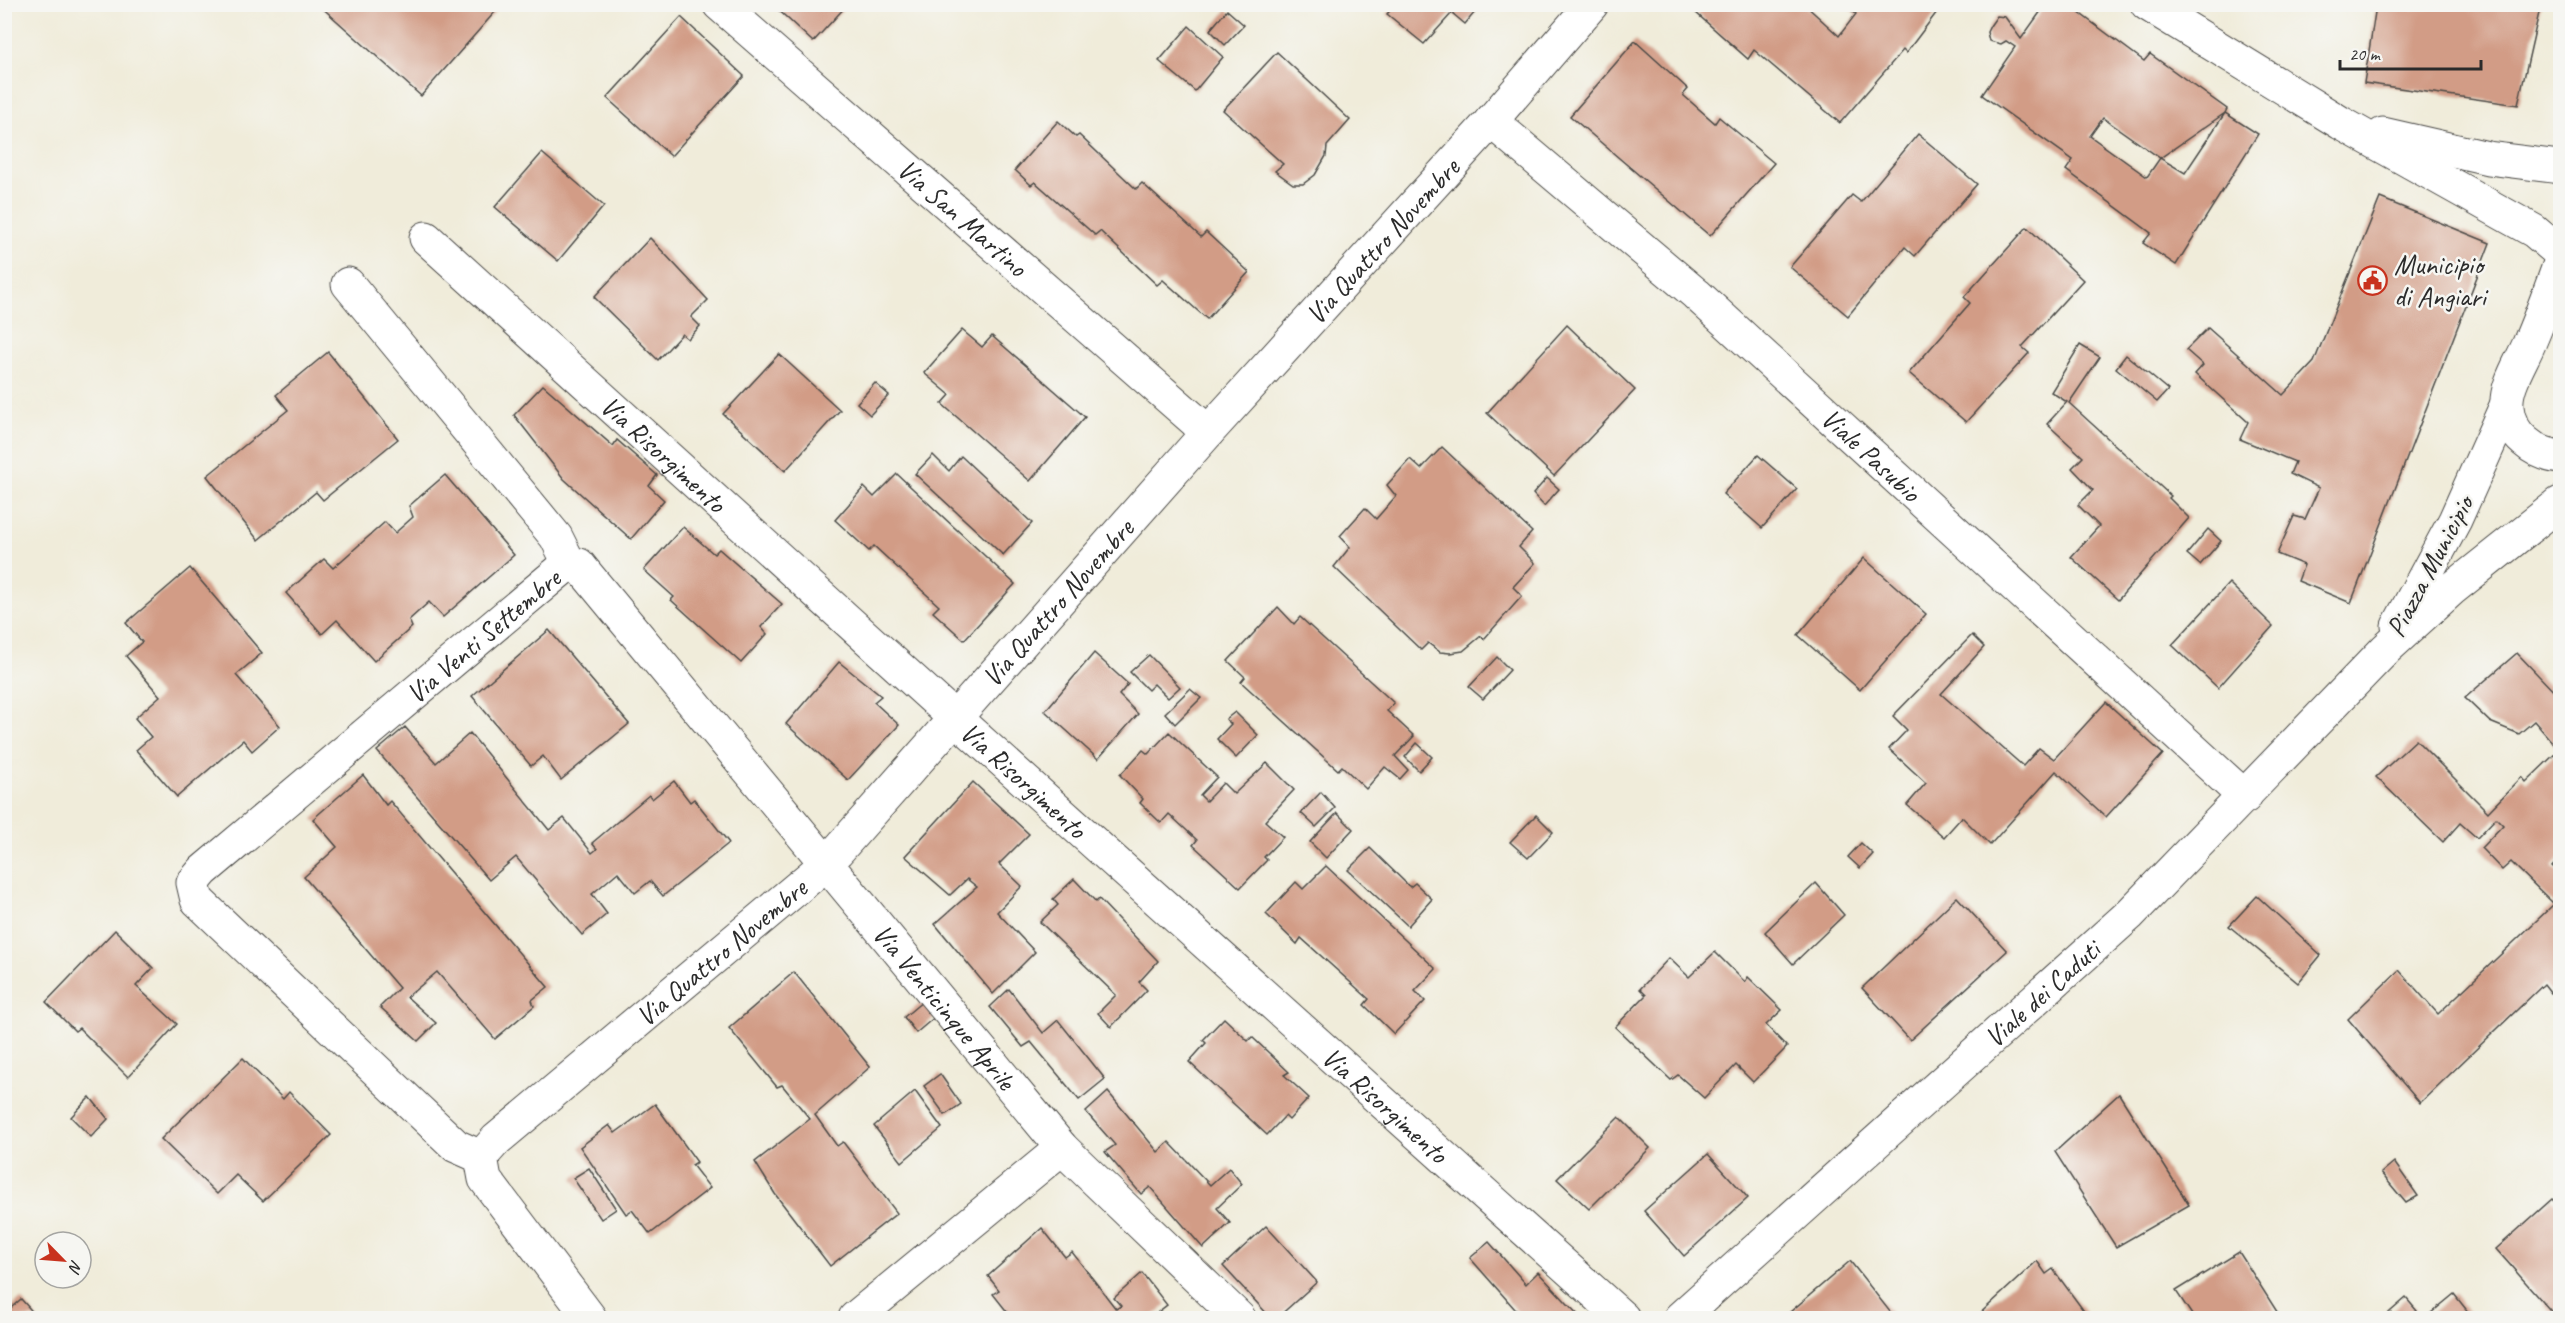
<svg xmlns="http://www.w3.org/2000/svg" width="2565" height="1323" font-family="Caveat,sans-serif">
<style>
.building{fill:#d29c86;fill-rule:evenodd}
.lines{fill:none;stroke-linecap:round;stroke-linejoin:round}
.street-casing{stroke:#494845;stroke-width:35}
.secondary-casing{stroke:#494845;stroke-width:35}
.street{stroke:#fff;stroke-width:33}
.secondary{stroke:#fff;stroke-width:33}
.labels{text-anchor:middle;stroke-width:5;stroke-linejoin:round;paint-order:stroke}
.street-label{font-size:28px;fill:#2b2b2b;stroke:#f6f6f2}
.poi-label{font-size:28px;fill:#2b2b2b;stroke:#f6f6f2;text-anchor:start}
</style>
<rect width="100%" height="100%" fill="#f6f6f2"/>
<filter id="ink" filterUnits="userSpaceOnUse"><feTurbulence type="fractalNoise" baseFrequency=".0167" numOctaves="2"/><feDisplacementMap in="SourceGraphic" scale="12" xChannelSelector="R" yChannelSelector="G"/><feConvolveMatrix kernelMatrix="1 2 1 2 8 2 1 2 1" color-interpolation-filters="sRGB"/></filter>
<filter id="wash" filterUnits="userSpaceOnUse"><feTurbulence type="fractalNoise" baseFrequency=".008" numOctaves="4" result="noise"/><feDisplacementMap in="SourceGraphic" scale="24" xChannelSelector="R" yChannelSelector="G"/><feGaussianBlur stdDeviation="1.35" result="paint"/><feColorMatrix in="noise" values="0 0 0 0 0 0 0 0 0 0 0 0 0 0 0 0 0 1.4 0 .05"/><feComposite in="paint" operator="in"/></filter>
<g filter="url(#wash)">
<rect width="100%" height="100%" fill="#f0ecda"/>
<g id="blocks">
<g class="building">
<polygon points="318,4 502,4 421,96"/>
<polygon points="772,4 848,4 813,42"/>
<polygon points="1686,4 1804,4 1839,36 1856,14 1843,4 1943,4 1906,53 1903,50 1840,123 1754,50 1748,59"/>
<path d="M2046,4H2067L2144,61L2150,54L2227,109L2225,113L2258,134L2176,265L2143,243L2151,233L2066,170L2073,160L1982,95L2015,47L2006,41L2001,44L1989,41L1987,32L1990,26L1997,16L2005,17L2021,39ZM2225,113L2185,173L2160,158L2147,177L2090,136L2103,118L2160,158Z"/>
<polygon points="2415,4 2541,4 2518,105 2364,83 2376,6 2414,9"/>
<polygon points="1395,5 1481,5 1465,24 1452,13 1424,44 1387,14"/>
<polygon points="1227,10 1244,25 1225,45 1210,30"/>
<polygon points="681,17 744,76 671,156 607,98"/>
<polygon points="1189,26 1223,57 1195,91 1159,61"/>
<polygon points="1635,41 1688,89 1683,95 1715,123 1719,117 1774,163 1710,236 1570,116"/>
<polygon points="1277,52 1350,120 1327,146 1326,156 1315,175 1303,184 1293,184 1275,171 1283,164 1223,110"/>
<polygon points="1058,121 1076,137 1079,135 1136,189 1142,183 1201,237 1206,232 1249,272 1207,319 1163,280 1157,285 1100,231 1095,235 1035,182 1031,185 1015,170"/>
<polygon points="1918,134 1977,184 1915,256 1905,247 1848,316 1790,267 1852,195 1861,202"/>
<polygon points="542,153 604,206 558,261 495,207"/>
<polygon points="2380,198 2490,243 2351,603 2298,581 2304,565 2277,554 2294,516 2305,519 2319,488 2290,474 2295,462 2240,439 2248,422 2195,374 2203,365 2186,350 2208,328 2283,395 2314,362"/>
<polygon points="2027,227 2083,280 2022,347 2029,353 1966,422 1909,373 1970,303 1964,297"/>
<polygon points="650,238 708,300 691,317 700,326 688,339 682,334 658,360 594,297"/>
<polygon points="1567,325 1635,390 1554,476 1487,413"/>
<polygon points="962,330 982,347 992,336 1085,417 1030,481 942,404 950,395 924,373"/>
<polygon points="2080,345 2100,357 2069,403 2171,496 2169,498 2189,518 2118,600 2071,557 2099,526 2078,505 2093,490 2072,468 2083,457 2047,424 2067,402 2051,392"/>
<polygon points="328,352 398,439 323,500 316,492 258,540 207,476 288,410 276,395"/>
<polygon points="779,354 840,410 785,471 723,414"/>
<polygon points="2126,355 2168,390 2157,402 2116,368"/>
<polygon points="875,383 889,395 870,415 857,403"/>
<polygon points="543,385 613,446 617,440 657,475 649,486 664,500 631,539 564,479 514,415"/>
<polygon points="1442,447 1532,532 1519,547 1535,563 1513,587 1522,596 1484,639 1481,636 1463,651 1450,653 1440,652 1428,643 1421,650 1334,567 1350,547 1340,536 1365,508 1376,519 1396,496 1387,485 1410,459 1421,469"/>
<polygon points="933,455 949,471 961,456 1032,523 1003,555 915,474"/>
<polygon points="1758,455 1797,489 1762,528 1723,494"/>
<polygon points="897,474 1015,584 964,640 933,612 939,606 874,546 869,551 835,520 864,487 874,497"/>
<polygon points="445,475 514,555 443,617 429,602 409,620 412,627 374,661 337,620 322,634 286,593 324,559 333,568 385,522 395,533 413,517 409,506"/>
<polygon points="1547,478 1559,489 1544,506 1533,494"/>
<polygon points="683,527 714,554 719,549 782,604 761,627 767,634 741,663 671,600 674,597 644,570"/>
<polygon points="2208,529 2221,541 2200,565 2187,554"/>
<polygon points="1864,558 1926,614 1860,690 1798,635"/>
<polygon points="190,568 262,653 236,675 280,726 252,751 243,740 177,797 136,750 151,737 135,718 160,696 126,656 142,642 126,623"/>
<polygon points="2229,583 2273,626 2218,688 2172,645"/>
<polygon points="1278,607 1294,624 1300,617 1394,703 1387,711 1414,736 1395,756 1408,770 1400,779 1385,767 1366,789 1342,766 1338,770 1241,682 1245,677 1228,661"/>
<polygon points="549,630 629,724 561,780 543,756 531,766 472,696"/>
<polygon points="1972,635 1984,647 1941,694 2023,766 2039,748 2054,759 2106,702 2163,754 2106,817 2056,771 1990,845 1962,817 1944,837 1907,805 1926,783 1889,749 1907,730 1893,716"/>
<polygon points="1094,653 1128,684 1119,695 1138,714 1098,759 1045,711"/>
<polygon points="2517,653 2560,698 2560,857 2552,866 2560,873 2560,984 2551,993 2544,984 2420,1103 2348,1019 2399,970 2438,1014 2554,904 2511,862 2502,870 2481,848 2503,825 2496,818 2477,838 2460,823 2443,842 2376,777 2416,740 2488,812 2522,777 2526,782 2559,750 2534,721 2519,734 2490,722 2465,698"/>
<polygon points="1149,655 1180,687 1168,698 1154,684 1148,690 1130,672"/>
<polygon points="1497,657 1510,670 1483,699 1469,687"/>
<polygon points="839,662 881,696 874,702 899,725 848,780 786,724"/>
<polygon points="1190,689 1201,698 1175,724 1165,713"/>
<polygon points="1235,712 1258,735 1236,758 1217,739 1231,724 1226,719"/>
<polygon points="405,727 436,763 470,733 549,830 564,818 592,853 597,849 592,843 649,795 652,799 674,781 690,802 694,799 729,843 663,896 650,881 635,893 618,872 592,894 607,914 582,935 516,857 489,880 377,751"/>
<polygon points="1169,732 1217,777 1200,795 1206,801 1223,783 1234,794 1267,763 1294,790 1265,821 1283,837 1264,857 1267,860 1240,888 1193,845 1197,840 1169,814 1161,823 1140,803 1143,799 1120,775 1143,750 1148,754"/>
<polygon points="1417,743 1432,757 1419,771 1405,757"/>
<polygon points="363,775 386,805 390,801 548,987 532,1000 534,1006 495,1039 437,972 407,997 436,1023 418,1041 380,1007 399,988 304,877 337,847 313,819"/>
<polygon points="973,782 1029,834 999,864 1022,886 997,912 1035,952 993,994 935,924 977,887 967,879 950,895 905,856"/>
<polygon points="1321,792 1335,808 1316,827 1301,813"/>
<polygon points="1337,813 1353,829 1326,858 1310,842"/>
<polygon points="1536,815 1553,832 1528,858 1510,842"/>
<polygon points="1861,843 1873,854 1860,868 1848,857"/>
<polygon points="1370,848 1410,887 1415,883 1432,899 1408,926 1348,870"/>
<polygon points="1326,866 1436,969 1415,991 1425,1001 1394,1034 1364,1005 1369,999 1301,938 1297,944 1266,914 1296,882 1303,889"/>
<polygon points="1074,879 1096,902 1099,899 1158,961 1139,982 1147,990 1111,1027 1098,1013 1116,995 1040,922 1058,905 1053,899"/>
<polygon points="1816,883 1844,915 1793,964 1765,932"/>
<polygon points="2257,896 2321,955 2298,983 2229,926"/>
<polygon points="1957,897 2007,951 1910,1040 1862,988"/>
<polygon points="115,930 153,968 136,986 177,1024 128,1077 79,1028 75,1031 46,1002"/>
<polygon points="1715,952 1745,982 1748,977 1782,1010 1766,1025 1787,1047 1753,1082 1736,1065 1704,1098 1678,1075 1671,1080 1615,1027 1646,995 1640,989 1669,958 1689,977"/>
<polygon points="794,972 870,1067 815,1115 837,1146 843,1142 897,1213 830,1266 775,1194 755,1162 810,1119 782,1085 777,1087 729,1028"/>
<polygon points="1009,989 1043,1033 1058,1020 1105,1079 1079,1100 1031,1042 1023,1047 990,1007"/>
<polygon points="923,1001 936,1016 916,1033 904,1017"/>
<polygon points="1224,1018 1248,1041 1252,1037 1289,1072 1284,1075 1309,1098 1289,1120 1285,1116 1267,1135 1189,1062 1206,1043 1203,1040"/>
<polygon points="243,1058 283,1099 289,1092 331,1135 263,1201 236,1175 217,1194 161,1139"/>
<polygon points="940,1074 961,1104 945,1115 924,1086"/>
<polygon points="915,1091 942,1128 902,1162 874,1126"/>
<polygon points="1108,1092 1158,1152 1169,1142 1210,1185 1229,1168 1242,1184 1217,1208 1230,1223 1203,1248 1150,1187 1141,1194 1105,1152 1115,1145 1086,1112"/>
<polygon points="2119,1094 2189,1205 2116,1247 2055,1152"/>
<polygon points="90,1097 108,1119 91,1137 71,1117"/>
<polygon points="655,1104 697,1162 692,1165 710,1188 650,1234 632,1210 626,1214 580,1147 609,1125 615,1133"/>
<polygon points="1619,1117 1650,1148 1589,1209 1557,1179"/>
<polygon points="1708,1154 1748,1198 1684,1256 1644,1211"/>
<polygon points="2394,1162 2418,1196 2406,1203 2381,1173"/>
<polygon points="589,1168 616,1209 601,1219 573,1178"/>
<polygon points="2552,1199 2559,1206 2560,1204 2560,1318 2557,1318 2496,1249"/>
<polygon points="1266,1226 1317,1282 1277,1318 1271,1318 1223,1266"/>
<polygon points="1042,1228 1065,1257 1072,1252 1116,1309 1121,1306 1114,1298 1142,1273 1167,1305 1150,1318 1012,1318 993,1294 999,1290 988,1276"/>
<polygon points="1489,1242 1526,1284 1538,1272 1581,1318 1520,1318 1522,1317 1470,1258"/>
<polygon points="2239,1252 2281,1318 2194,1318 2176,1291"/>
<polygon points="1850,1261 1891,1313 1884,1318 1783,1318"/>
<polygon points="2037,1261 2046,1274 2053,1269 2089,1318 1975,1318"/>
<polygon points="2454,1294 2473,1318 2425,1318"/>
<polygon points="2406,1298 2417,1311 2408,1318 2383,1318"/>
<polygon points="21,1299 38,1318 4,1318 4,1314"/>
</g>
</g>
</g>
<g filter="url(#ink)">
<use href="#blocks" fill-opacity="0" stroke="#494845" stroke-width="1.5"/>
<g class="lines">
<defs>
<g id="street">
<path id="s1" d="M719,4L1208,432"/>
<path id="s2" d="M1491,121L1696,294L2245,797"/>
<path id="s3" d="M426,238L956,719L1623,1318"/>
<polyline points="348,284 556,537 569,563"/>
<polyline points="2398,626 2455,520 2506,406"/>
<path id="s4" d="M481,1157L496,1140L826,864L1208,432L1491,121L1592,4"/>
<path id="s5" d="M590,1318L485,1179L481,1157L456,1146L197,900L193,883L203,871L569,563L579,565L583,570L1062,1148L1239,1318"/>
<polyline points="855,1318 1062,1148"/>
<path id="s6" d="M1680,1318L2129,915L2386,649L2452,589L2560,503"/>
</g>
<g id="secondary">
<polyline points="2147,4 2341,123 2534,231 2560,253"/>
<polyline points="2383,134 2488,158 2560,167"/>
<path d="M2560,263C2550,291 2540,319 2528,346C2520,364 2505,387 2507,407C2509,435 2535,454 2560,457"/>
</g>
</defs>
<use href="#street" class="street-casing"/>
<use href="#secondary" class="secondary-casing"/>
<use href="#street" class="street"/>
<use href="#secondary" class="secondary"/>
</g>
</g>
<defs>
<symbol id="civic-ring" viewBox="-11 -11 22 22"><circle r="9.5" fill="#f6f6f2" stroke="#c8321e" stroke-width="1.5"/><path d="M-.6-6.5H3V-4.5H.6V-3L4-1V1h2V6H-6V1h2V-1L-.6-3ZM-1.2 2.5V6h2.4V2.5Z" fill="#c8321e"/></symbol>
</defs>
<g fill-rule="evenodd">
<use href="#civic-ring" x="2356" y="264" width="33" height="33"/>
</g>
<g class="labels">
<g class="street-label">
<text dy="10" stroke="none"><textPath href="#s1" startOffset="324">Via San Martino</textPath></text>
<text dy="10" stroke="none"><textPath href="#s4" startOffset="1288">Via Quattro Novembre</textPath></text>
<text dy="10" stroke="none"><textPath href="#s3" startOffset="321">Via Risorgimento</textPath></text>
<text dy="10" stroke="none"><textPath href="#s2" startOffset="506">Viale Pasubio</textPath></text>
<text transform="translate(2429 566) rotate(-62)" y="10">Piazza Municipio</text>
<text dy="10" stroke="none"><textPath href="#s4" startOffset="802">Via Quattro Novembre</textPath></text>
<text dy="10" stroke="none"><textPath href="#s5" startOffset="980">Via Venti Settembre</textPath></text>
<text dy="10" stroke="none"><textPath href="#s3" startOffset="807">Via Risorgimento</textPath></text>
<text dy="10" stroke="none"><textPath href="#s4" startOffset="316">Via Quattro Novembre</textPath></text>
<text dy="10" stroke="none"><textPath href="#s6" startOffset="486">Viale dei Caduti</textPath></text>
<text dy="10" stroke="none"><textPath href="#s5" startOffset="1676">Via Venticinque Aprile</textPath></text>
<text dy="10" stroke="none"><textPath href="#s3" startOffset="1293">Via Risorgimento</textPath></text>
</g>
<g class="poi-label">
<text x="2394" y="274">Municipio<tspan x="2394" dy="32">di Angiari</tspan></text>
</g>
</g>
<rect width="2565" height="1323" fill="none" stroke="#f6f6f2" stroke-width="24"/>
<g transform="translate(63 1260) rotate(115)"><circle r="28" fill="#f6f6f2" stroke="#a5a5a2" stroke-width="1.5"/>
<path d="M0-4.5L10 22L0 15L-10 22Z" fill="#c8321e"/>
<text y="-9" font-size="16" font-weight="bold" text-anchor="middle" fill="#2b2b2b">N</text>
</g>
<path d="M2340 60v9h141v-9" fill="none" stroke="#2b2b2b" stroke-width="3"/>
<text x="2349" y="60" font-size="18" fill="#2b2b2b" stroke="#f6f6f2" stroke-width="4.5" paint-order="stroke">20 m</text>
</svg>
